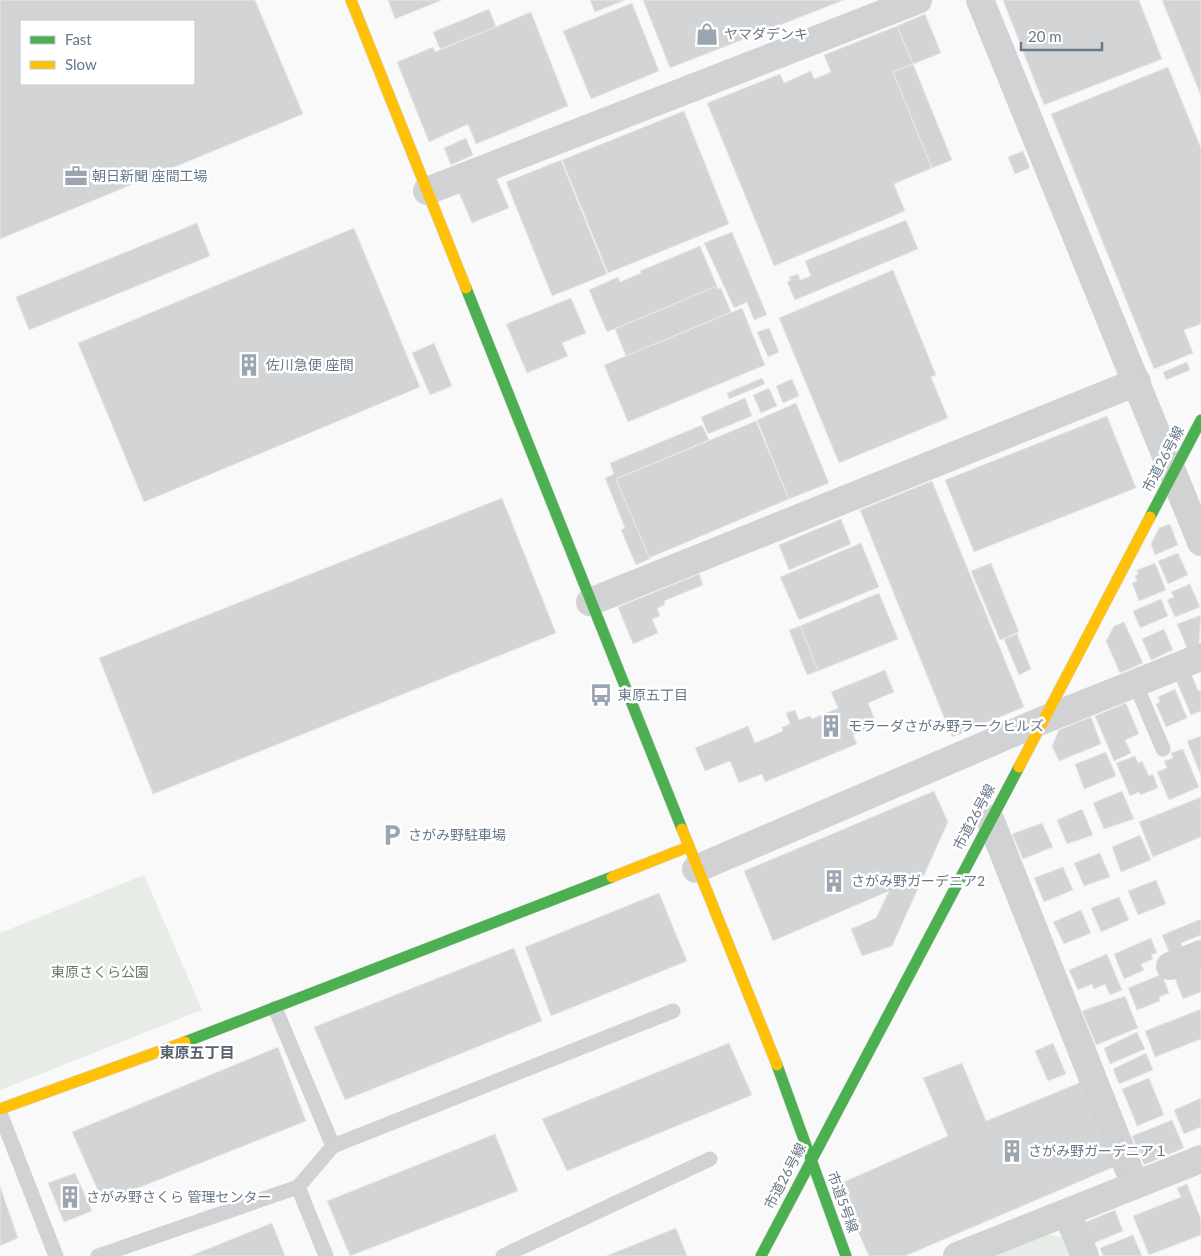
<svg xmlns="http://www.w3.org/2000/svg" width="1201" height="1256" font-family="Lato,'Noto Sans JP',sans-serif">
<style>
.green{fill:#e8ece7}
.building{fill:#d2d4d5;stroke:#e8e8e8;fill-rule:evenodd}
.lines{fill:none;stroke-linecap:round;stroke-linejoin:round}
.fast-casing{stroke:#d6d7d8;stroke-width:12}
.slow-casing{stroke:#d6d7d8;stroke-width:12}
.lane{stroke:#d1d2d4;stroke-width:15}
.street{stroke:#d1d2d4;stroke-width:28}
.fast{stroke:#4caf50;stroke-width:11}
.slow{stroke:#ffc107;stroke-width:11}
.labels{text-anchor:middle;stroke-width:5;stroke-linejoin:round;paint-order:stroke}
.poi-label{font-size:14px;fill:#67788a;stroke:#fff;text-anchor:start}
.street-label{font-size:14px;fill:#67788a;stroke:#fff}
.park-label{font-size:14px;fill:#667b63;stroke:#fff}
.neighbourhood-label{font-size:15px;font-weight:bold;fill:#56626f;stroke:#fff}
</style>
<rect width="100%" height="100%" fill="#f9f9f9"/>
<g class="green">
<polygon points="144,875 202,1010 0,1090 0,933"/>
<polygon points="1045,1234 1062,1237 1070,1256 991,1256"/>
</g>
<g class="building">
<path d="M0,0H255L303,114L0,239ZM21,21H194V84H21Z"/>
<polygon points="388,0 442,0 395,19"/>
<polygon points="590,0 625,0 595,12"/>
<polygon points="643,0 844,0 670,68"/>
<polygon points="1003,0 1139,0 1162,59 1044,105"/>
<polygon points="1162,0 1201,0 1201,96"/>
<polygon points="632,3 659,71 591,99 563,31"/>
<polygon points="489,9 496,27 440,49 433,32"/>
<polygon points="531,12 568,106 476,144 468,124 429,142 397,62 433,47 435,52"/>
<polygon points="925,14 941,53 913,64 897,26"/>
<polygon points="897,26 913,64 893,72 932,168 894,184 905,211 774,266 707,103 780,74 784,83 811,71 814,79 831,72 824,55"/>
<polygon points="913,64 952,160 932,168 893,72"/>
<polygon points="1168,67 1201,148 1201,324 1184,330 1193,353 1154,369 1051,114"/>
<polygon points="684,111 729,224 608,273 562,160"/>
<polygon points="466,138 473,155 451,165 444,148"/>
<polygon points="1023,151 1030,168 1015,174 1008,157"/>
<polygon points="561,160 607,274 552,296 506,182"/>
<polygon points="496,177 509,208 472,223 459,193"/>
<polygon points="906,220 918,249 795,300 787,282 791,280 789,277 798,274 800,280 811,276 805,261"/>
<polygon points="197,223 210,256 29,330 16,297"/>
<polygon points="354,228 420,387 144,502 78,343"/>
<polygon points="732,232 767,315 754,320 747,302 734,308 704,243"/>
<polygon points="700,246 717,286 607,332 589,290 618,277 620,282 641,273 640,271"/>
<polygon points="893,270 936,375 931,377 948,418 839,463 779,318"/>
<polygon points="717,286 718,289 721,288 731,312 626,356 615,329"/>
<polygon points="571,298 586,333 562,343 568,356 527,373 506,324"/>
<polygon points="742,308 765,365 628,422 604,365"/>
<polygon points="769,328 779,352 768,357 757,332"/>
<polygon points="434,343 452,386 430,395 412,353"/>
<polygon points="1187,362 1190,370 1166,380 1163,372"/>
<polygon points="762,378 765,384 729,399 727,393"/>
<polygon points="792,379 799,396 783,403 776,386"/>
<polygon points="769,388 777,406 761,413 753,395"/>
<polygon points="745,398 752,416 708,434 701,417"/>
<polygon points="796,403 829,483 789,499 757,420"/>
<polygon points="1107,416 1136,488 974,552 945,480"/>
<polygon points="756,421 789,499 649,558 616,479"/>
<polygon points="702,425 709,440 616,479 650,559 636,565 621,530 625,528 605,478 614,474 610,463"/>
<polygon points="932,481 1024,707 952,737 860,510"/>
<polygon points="502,498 556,633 153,794 99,658"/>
<polygon points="841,519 851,544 789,570 779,545"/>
<polygon points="1170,524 1178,545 1155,555 1151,544 1159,528"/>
<polygon points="861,543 879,587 799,620 780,577"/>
<polygon points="1178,553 1188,575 1168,584 1158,561"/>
<polygon points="991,563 1019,632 1000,640 971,571"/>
<polygon points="1155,563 1166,590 1139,601 1132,583 1137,581 1135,576 1138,574 1137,570"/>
<polygon points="699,574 703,585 664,601 665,605 657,608 660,616 652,619 658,633 633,644 618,607"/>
<polygon points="1190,584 1200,607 1175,617 1167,600 1174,597 1171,592"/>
<polygon points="879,593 898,639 818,671 800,626"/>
<polygon points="1161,599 1168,616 1140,628 1133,611"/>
<polygon points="1201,615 1199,643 1187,648 1177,624"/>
<polygon points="1124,622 1143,663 1120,673 1106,641 1114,626"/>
<polygon points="800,626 818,671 807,675 789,630"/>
<polygon points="1164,629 1173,650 1151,660 1142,639"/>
<polygon points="1017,634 1031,669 1019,675 1004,639"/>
<polygon points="885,670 894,692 868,703 877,725 853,735 857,744 765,782 762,774 739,783 730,761 705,771 695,748 748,726 755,743 783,731 782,727 790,724 786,713 795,710 799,720 810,716 812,719 838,708 831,692"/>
<polygon points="1191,673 1198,691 1201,690 1201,711 1191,715 1176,680"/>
<polygon points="1175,689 1187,718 1166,727 1156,704 1160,702 1158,697"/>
<polygon points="1126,703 1139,734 1125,740 1131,753 1114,761 1095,716"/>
<polygon points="1091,717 1101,744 1059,761 1052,746 1059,730"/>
<polygon points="1201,736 1201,776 1187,741"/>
<polygon points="1183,749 1199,787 1169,800 1157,772 1167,768 1164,761 1173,758 1171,753"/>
<polygon points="1106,752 1116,776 1084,789 1075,764"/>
<polygon points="1135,756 1138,763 1142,761 1149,776 1153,774 1158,788 1140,795 1139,792 1130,796 1116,763"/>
<polygon points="934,791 948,822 892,946 862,956 851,929 876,918 889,891 773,941 744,871"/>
<polygon points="1122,791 1134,819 1104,829 1093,803"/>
<polygon points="1201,797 1201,837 1153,857 1139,822"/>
<polygon points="1082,809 1093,835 1067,844 1057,820"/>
<polygon points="1042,823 1053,847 1023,859 1012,834"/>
<polygon points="1140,835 1151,860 1121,872 1112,847"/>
<polygon points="1100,853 1110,877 1084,886 1074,863"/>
<polygon points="1063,867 1073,890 1044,902 1034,878"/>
<polygon points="1156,880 1166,904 1138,915 1128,891"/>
<polygon points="659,893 687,961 551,1016 525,947"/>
<polygon points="1119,897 1129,920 1101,932 1091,908"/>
<polygon points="1081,910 1091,933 1064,944 1053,922"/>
<polygon points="1201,919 1201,935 1181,943 1182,947 1169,952 1162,935"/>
<polygon points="1151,938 1157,953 1151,955 1153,959 1141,964 1144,970 1124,979 1114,954"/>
<polygon points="514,948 542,1021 345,1100 314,1027"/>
<polygon points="1107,954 1122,990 1110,995 1105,984 1094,989 1092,984 1078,990 1069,970"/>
<polygon points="1201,966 1201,992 1183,999 1174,976"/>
<polygon points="1162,974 1169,993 1159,997 1160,1001 1137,1010 1128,988"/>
<polygon points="1125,996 1138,1028 1096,1045 1082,1011"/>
<polygon points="1201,1009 1201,1039 1155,1057 1145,1031"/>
<polygon points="1137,1032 1145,1049 1110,1064 1104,1048"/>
<polygon points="729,1043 752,1095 567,1171 542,1119"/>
<polygon points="1053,1043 1066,1074 1048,1081 1035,1051"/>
<polygon points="278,1047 306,1121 103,1202 72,1132"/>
<polygon points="1146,1053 1153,1070 1119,1084 1113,1069"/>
<polygon points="962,1063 986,1121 1084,1081 1116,1166 905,1256 869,1256 837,1185 948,1136 923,1078"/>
<polygon points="1149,1078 1164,1115 1137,1126 1122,1089"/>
<polygon points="1201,1098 1201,1127 1184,1134 1174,1110"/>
<polygon points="1172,1120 1184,1148 1144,1165 1132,1136"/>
<polygon points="495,1134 518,1191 350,1256 327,1201"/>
<polygon points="75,1173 92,1211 64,1222 48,1183"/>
<polygon points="1187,1184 1201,1219 1201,1235 1149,1255 1133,1216 1181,1197 1177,1188"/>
<polygon points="0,1186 18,1238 0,1246"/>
<polygon points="1115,1210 1123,1231 1094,1243 1086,1222"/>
<polygon points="272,1223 285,1256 190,1256"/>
<polygon points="676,1228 687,1256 606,1256"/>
<polygon points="1133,1235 1142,1256 1103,1256 1100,1248"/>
</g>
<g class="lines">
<defs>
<g id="fast">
<polyline points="466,288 682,829"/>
<polyline points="1150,517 1201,420"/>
<polyline points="185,1042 612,877"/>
<polyline points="777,1065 846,1256"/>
<polyline points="761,1256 1019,767"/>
</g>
<g id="slow">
<polyline points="351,0 466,288"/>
<polyline points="1019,767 1150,517"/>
<polyline points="682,829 777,1065"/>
<polyline points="612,877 688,847"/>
<polyline points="0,1109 185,1042"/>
</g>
</defs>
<use href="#fast" class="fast-casing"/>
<use href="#slow" class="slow-casing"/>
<g class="lane">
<polyline points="1135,683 1163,749"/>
<polyline points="275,1008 333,1146"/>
<polyline points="0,1113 56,1256"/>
<polyline points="298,1187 326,1256"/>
<polyline points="98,1256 298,1187 333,1146 673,1011"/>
<polyline points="503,1256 710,1159"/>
</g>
<g class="street">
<polyline points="980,0 1201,542"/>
<polyline points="427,191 918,0"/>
<polyline points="590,602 1137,382"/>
<polyline points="990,819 1135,1185"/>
<polyline points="696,869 1041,721 1201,657"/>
<polyline points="1170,966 1201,954"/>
<polyline points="1067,1213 1085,1256"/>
<polyline points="957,1256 1201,1159"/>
</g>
<use href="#fast" class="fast"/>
<use href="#slow" class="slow"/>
</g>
<defs>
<symbol id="shop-bare" viewBox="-9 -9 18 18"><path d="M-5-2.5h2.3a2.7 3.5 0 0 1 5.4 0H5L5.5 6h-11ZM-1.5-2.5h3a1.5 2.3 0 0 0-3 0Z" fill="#9aa5b1" stroke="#fff" stroke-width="2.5" paint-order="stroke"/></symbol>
<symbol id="office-bare" viewBox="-9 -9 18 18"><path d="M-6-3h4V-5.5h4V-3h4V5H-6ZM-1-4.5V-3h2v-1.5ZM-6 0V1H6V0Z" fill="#9aa5b1" stroke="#fff" stroke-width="2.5" paint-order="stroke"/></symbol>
<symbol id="building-bare" viewBox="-9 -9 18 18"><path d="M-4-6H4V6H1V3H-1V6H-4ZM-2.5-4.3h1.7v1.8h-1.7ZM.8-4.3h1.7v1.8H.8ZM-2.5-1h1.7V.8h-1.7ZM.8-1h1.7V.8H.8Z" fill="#9aa5b1" stroke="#fff" stroke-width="2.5" paint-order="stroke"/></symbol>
<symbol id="bus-bare" viewBox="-9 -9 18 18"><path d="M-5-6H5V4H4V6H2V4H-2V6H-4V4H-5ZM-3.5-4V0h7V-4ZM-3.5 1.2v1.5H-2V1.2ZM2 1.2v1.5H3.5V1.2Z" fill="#9aa5b1" stroke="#fff" stroke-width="2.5" paint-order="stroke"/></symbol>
<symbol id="parking-bare" viewBox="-9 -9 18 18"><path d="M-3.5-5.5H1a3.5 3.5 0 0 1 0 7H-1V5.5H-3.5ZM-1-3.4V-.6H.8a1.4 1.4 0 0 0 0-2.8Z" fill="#9aa5b1" stroke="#fff" stroke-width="2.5" paint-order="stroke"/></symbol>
</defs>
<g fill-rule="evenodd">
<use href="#shop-bare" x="691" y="18" width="32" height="32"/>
<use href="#office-bare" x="60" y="160" width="32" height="32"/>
<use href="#building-bare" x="233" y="349" width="32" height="32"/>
<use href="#bus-bare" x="585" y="679" width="32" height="32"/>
<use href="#building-bare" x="815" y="710" width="32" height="32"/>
<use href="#parking-bare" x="376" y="819" width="32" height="32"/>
<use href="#building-bare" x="818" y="865" width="32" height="32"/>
<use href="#building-bare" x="996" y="1135" width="32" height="32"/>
<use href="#building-bare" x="54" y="1181" width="32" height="32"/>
</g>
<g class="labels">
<g class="poi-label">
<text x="724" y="39">ヤマダデンキ</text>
<text x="92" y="181">朝日新聞 座間工場</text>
<text x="266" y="370">佐川急便 座間</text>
<text x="618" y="700">東原五丁目</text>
<text x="848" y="731">モラーダさがみ野ラークヒルズ</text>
<text x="408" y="840">さがみ野駐車場</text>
<text x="851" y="886">さがみ野ガーデニア2</text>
<text x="1028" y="1156">さがみ野ガーデニア１</text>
<text x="86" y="1202">さがみ野さくら 管理センター</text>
</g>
<g class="street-label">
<text transform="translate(1163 459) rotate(-62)" y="5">市道26号線</text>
<text transform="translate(974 817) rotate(-62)" y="5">市道26号線</text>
<text transform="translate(785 1176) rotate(-62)" y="5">市道26号線</text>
<text transform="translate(843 1202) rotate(70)" y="5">市道5号線</text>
</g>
<g class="park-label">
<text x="100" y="977">東原さくら公園</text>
</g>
<g class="neighbourhood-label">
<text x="197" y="1058">東原五丁目</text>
</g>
</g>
<rect x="20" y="20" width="175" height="65" fill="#ffffff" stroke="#c2c9d0"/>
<rect x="30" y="36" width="25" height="8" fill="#4caf50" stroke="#c2c9d0"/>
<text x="65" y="45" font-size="15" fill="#67788a">Fast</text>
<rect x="30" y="61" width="25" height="8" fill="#ffc107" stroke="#c2c9d0"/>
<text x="65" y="70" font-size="15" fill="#67788a">Slow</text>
<path d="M1021 42v8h81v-8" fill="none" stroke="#67788a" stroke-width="2.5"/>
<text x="1028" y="42" font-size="15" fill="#67788a" stroke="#ffffff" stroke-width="4" paint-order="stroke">20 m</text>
</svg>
